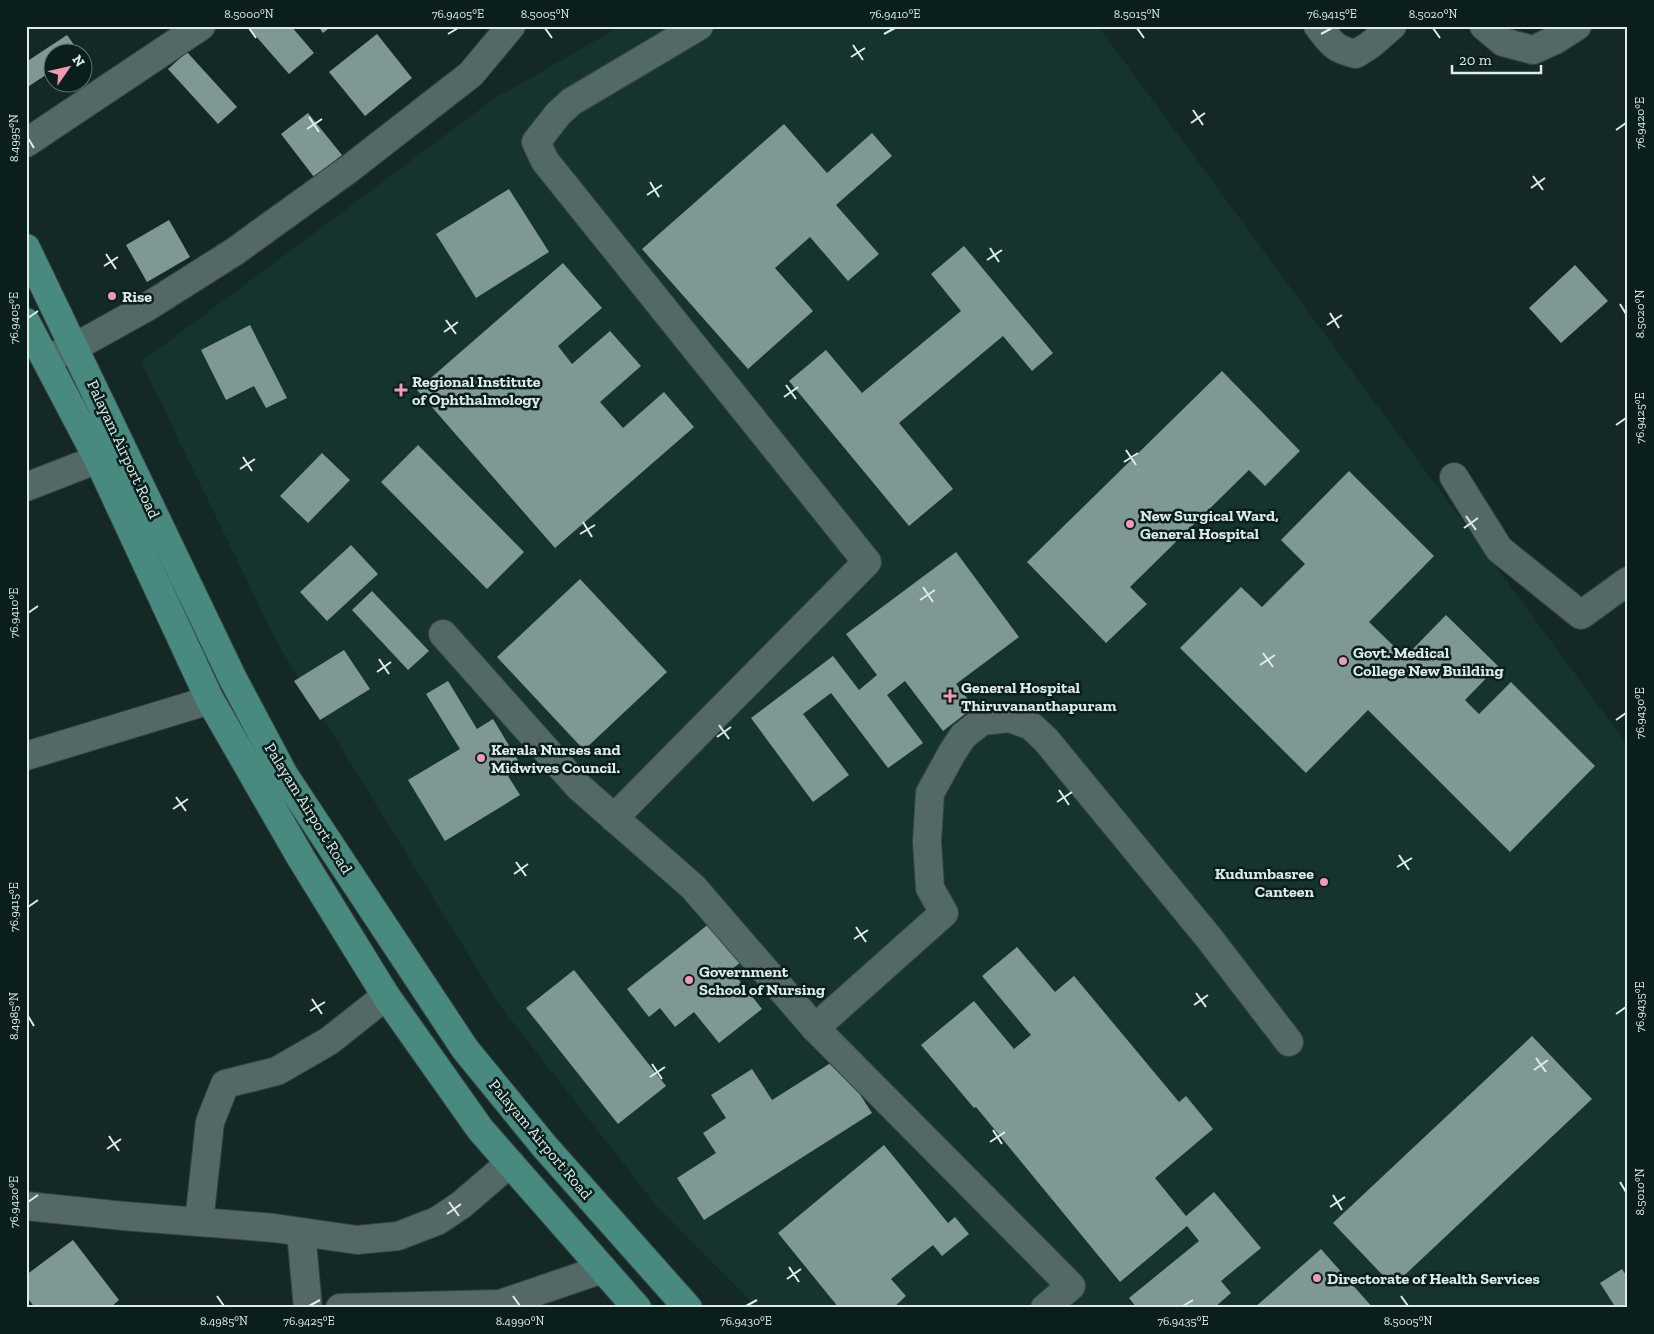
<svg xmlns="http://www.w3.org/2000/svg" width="1654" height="1334" font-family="'Zilla Slab',serif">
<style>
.built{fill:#16342f}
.building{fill:#809893}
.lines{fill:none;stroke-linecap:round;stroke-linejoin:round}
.minor-casing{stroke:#364542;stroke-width:30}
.major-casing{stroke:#364542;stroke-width:30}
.minor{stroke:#536965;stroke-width:28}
.major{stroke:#488a80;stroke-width:28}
.ticks{fill:none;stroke:#deebe8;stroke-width:2}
.poi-dot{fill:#f19ab2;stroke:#0a1f1c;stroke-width:2}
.labels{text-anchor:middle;stroke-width:5;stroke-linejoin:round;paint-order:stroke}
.poi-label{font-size:16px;font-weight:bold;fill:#deebe8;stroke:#0a1f1c;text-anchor:start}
.street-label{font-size:16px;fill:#deebe8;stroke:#0a1f1c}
.neatline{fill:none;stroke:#deebe8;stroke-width:2}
.ticks-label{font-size:12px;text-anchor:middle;fill:#deebe8}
</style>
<rect width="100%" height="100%" fill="#142925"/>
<polygon class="built" points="621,26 1098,26 1628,746 1628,1308 757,1308 655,1204 498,1003 279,646 141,362 494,99"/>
<g class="building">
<polygon points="247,26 291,26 314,53 289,74"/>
<polygon points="318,26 332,26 323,33"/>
<polygon points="377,34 412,78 365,116 329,72"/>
<polygon points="67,35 79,52 52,52 52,71 26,88 26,62"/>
<polygon points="187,52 237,107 218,124 168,69"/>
<polygon points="308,113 342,155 314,177 281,134"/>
<polygon points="784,124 827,173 872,133 892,156 836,205 879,254 848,281 810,237 775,268 813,311 748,369 642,249"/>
<polygon points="509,189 549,252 476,298 436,234"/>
<polygon points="169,220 190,257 147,282 126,245"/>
<polygon points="964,246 1053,353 1032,371 1003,336 899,423 953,489 909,526 789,381 826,350 862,393 961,311 931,274"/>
<polygon points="563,263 602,308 558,346 572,364 610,331 641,366 600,402 623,428 664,392 694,427 555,548 417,390"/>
<polygon points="1575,265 1608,301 1561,343 1529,308"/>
<polygon points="250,325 287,398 266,408 254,386 226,400 201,350"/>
<polygon points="1222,371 1300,451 1265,486 1249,470 1130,587 1147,604 1106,643 1027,562"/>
<polygon points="418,445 524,552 487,589 381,482"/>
<polygon points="322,453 350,480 308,523 280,496"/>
<polygon points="1349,471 1434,556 1369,622 1405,657 1446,615 1498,666 1465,700 1479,714 1511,682 1595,766 1510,852 1368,710 1306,773 1180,648 1241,587 1262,607 1305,564 1281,540"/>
<polygon points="351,545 378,574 327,621 300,592"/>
<polygon points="956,552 1019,637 956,684 974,707 943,731 905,681 887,695 923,743 888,768 831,693 803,714 849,775 813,802 751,718 833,656 859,690 877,675 846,634"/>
<polygon points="580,579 667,672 584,750 497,657"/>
<polygon points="372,591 429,651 408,670 352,610"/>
<polygon points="344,650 370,689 320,720 294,681"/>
<polygon points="448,681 477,729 493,719 522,767 508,776 520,795 445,841 408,780 460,749 426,694"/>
<polygon points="710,923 741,962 731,970 762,1009 719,1043 694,1012 675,1027 660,1008 649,1017 627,989"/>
<polygon points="1017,947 1055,992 1074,976 1179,1102 1186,1096 1213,1129 1155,1178 1186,1216 1214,1192 1261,1248 1221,1281 1231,1293 1214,1308 1137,1308 1129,1298 1199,1241 1187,1226 1120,1282 976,1107 974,1108 921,1045 974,1001 1014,1049 1031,1035 982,976"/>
<polygon points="574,970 666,1086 618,1124 526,1008"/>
<polygon points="1532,1036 1592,1099 1393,1286 1333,1223"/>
<polygon points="837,1059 872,1113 704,1220 677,1178 716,1153 703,1133 726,1118 711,1095 752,1069 772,1100"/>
<polygon points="884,1145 948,1223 955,1217 969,1234 942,1256 933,1245 891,1279 906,1296 893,1308 839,1308 778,1233"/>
<polygon points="73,1240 119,1300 110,1308 35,1308 26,1296 26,1275"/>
<polygon points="1321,1249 1373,1308 1254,1308"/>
<polygon points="1622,1269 1628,1278 1628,1308 1616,1308 1600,1283"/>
</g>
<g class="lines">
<defs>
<g id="minor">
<path d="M1318,26C1332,44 1334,49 1356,54L1370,45L1392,26"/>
<polyline points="1484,26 1503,42 1533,50 1555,40 1577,26"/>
<polyline points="26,143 201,26"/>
<polyline points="47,359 75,347 147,307 234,252 349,169 471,74 511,26"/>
<polyline points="1454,477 1499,549 1581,615 1628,581"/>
<polyline points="26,487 98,459"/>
<polyline points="443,634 579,787 693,887 815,1028 1071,1286 1045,1308"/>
<polyline points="26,756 210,700"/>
<polyline points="614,818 867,562 545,161 536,142 558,114 571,102 699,26"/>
<polyline points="815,1028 944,913 930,888 927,842 930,793 952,753 963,736 982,721 1010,718 1031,726 1046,740 1209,938 1289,1042"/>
<polyline points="26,1206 124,1216 274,1228 357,1240 398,1236 437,1221 461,1205 510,1163"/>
<polyline points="199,1222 210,1122 225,1084 277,1071 329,1041 386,996"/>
<polyline points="301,1232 308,1308"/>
<polyline points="340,1308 500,1304 603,1269"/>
</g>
<g id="major">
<polyline points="26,248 233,679 284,775 465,1049 545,1147 688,1308"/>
<polyline points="26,322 98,459 210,700 301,858 386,996 480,1129 637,1308"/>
</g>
</defs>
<use href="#minor" class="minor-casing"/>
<use href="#major" class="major-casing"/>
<use href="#minor" class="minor"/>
<use href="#major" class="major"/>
</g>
<path class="ticks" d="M249,28L256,38M545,28L552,38M1137,28L1144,38M1433,28L1440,38M448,34L458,28M884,34L895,28M1321,34L1332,28M853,45L863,60M851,57L865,48M1193,110L1203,125M309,117L319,132M1191,123L1205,113M307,129L322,119M1616,130L1626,123M28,138L34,148M1533,176L1543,190M650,182L659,197M1531,188L1545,178M647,195L662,185M990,248L999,262M106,254L116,269M987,260L1002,250M104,266L118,257M1620,304L1626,314M1330,313L1339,328M28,318L38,311M446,320L456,334M1327,325L1342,315M444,332L458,322M786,385L796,399M784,397L798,387M1616,425L1626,418M1126,450L1136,465M243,457L252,471M1124,462L1138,453M240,469L255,459M1466,516L1476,530M583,522L592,537M1464,528L1478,518M580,534L595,525M923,587L933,602M920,600L935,590M28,613L38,606M1263,653L1273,667M379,659L389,674M1260,665L1275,655M377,672L391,662M1616,720L1626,713M719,725L729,739M717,737L731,727M1059,790L1069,805M176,797L186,811M1057,802L1072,792M173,809L188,799M1399,855L1409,870M516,862L526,876M1397,867L1412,858M514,874L528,864M28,907L38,900M856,927L866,942M854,939L868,930M1196,993L1206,1007M312,999L322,1014M1194,1005L1208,995M310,1011L325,1002M1616,1014L1626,1007M28,1016L34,1026M1536,1058L1546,1072M652,1064L662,1079M1534,1070L1548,1060M650,1077L665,1067M993,1130L1002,1144M109,1136L119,1151M990,1142L1005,1132M107,1149L121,1139M1620,1182L1626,1192M1333,1195L1342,1210M28,1202L38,1195M449,1202L459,1216M1330,1207L1345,1197M447,1214L461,1204M789,1267L799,1282M787,1279L801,1269M217,1296L224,1306M513,1296L520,1306M1401,1296L1408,1306M309,1306L320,1300M746,1306L757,1300M1183,1306L1193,1300"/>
<g class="poi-dot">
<circle cx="112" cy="296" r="5"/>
<path d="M398.5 382.5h5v5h5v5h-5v5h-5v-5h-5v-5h5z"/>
<circle cx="1130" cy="524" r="5"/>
<circle cx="1343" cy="661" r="5"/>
<path d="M947.5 688.5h5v5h5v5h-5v5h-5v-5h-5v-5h5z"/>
<circle cx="481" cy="758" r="5"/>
<circle cx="1324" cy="882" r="5"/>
<circle cx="689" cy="980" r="5"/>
<circle cx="1317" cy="1278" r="5"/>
</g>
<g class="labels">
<g class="poi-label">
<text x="122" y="302">Rise</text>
<text x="412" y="387">Regional Institute<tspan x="412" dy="18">of Ophthalmology</tspan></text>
<text x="1140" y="521">New Surgical Ward,<tspan x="1140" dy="18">General Hospital</tspan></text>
<text x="1353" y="658">Govt. Medical<tspan x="1353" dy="18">College New Building</tspan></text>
<text x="961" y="693">General Hospital<tspan x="961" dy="18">Thiruvananthapuram</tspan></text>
<text x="491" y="755">Kerala Nurses and<tspan x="491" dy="18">Midwives Council.</tspan></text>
<text x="1314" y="879" text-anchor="end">Kudumbasree<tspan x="1314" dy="18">Canteen</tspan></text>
<text x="699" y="977">Government<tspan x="699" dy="18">School of Nursing</tspan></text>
<text x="1327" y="1284">Directorate of Health Services</text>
</g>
<g class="street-label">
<text transform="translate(124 449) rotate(65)" y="6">Palayam Airport Road</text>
<text transform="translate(309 808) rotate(58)" y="6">Palayam Airport Road</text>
<text transform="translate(541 1139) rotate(50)" y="6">Palayam Airport Road</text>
</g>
</g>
<rect width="1654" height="1334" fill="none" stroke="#0a1f1c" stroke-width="55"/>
<g transform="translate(68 68) rotate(56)"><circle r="24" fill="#0a1f1c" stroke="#5f716e"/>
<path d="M0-4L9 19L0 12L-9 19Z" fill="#f19ab2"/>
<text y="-8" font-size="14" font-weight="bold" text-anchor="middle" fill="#deebe8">N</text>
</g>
<path d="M1452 65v8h89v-8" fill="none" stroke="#deebe8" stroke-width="2.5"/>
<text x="1459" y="65" font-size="15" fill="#deebe8" stroke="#0a1f1c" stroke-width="4" paint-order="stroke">20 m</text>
<rect x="28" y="28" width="1598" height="1278" class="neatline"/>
<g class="ticks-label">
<text x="249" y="18">8.5000°N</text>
<text x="458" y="18">76.9405°E</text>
<text x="545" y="18">8.5005°N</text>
<text x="895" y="18">76.9410°E</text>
<text x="1137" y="18">8.5015°N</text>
<text x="1332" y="18">76.9415°E</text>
<text x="1433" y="18">8.5020°N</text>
<text transform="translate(1640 123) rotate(-90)" y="4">76.9420°E</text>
<text transform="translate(14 138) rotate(-90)" y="4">8.4995°N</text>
<text transform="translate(1640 314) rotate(-90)" y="4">8.5020°N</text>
<text transform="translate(14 318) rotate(-90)" y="4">76.9405°E</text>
<text transform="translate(1640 418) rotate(-90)" y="4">76.9425°E</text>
<text transform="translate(14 613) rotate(-90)" y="4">76.9410°E</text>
<text transform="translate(1640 713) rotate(-90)" y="4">76.9430°E</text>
<text transform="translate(14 907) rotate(-90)" y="4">76.9415°E</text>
<text transform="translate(1640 1007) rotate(-90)" y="4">76.9435°E</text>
<text transform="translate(14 1016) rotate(-90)" y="4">8.4985°N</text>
<text transform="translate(1640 1192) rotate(-90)" y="4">8.5010°N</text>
<text transform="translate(14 1202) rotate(-90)" y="4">76.9420°E</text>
<text x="224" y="1325">8.4985°N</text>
<text x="309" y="1325">76.9425°E</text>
<text x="520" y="1325">8.4990°N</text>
<text x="746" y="1325">76.9430°E</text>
<text x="1183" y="1325">76.9435°E</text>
<text x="1408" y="1325">8.5005°N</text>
</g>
</svg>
